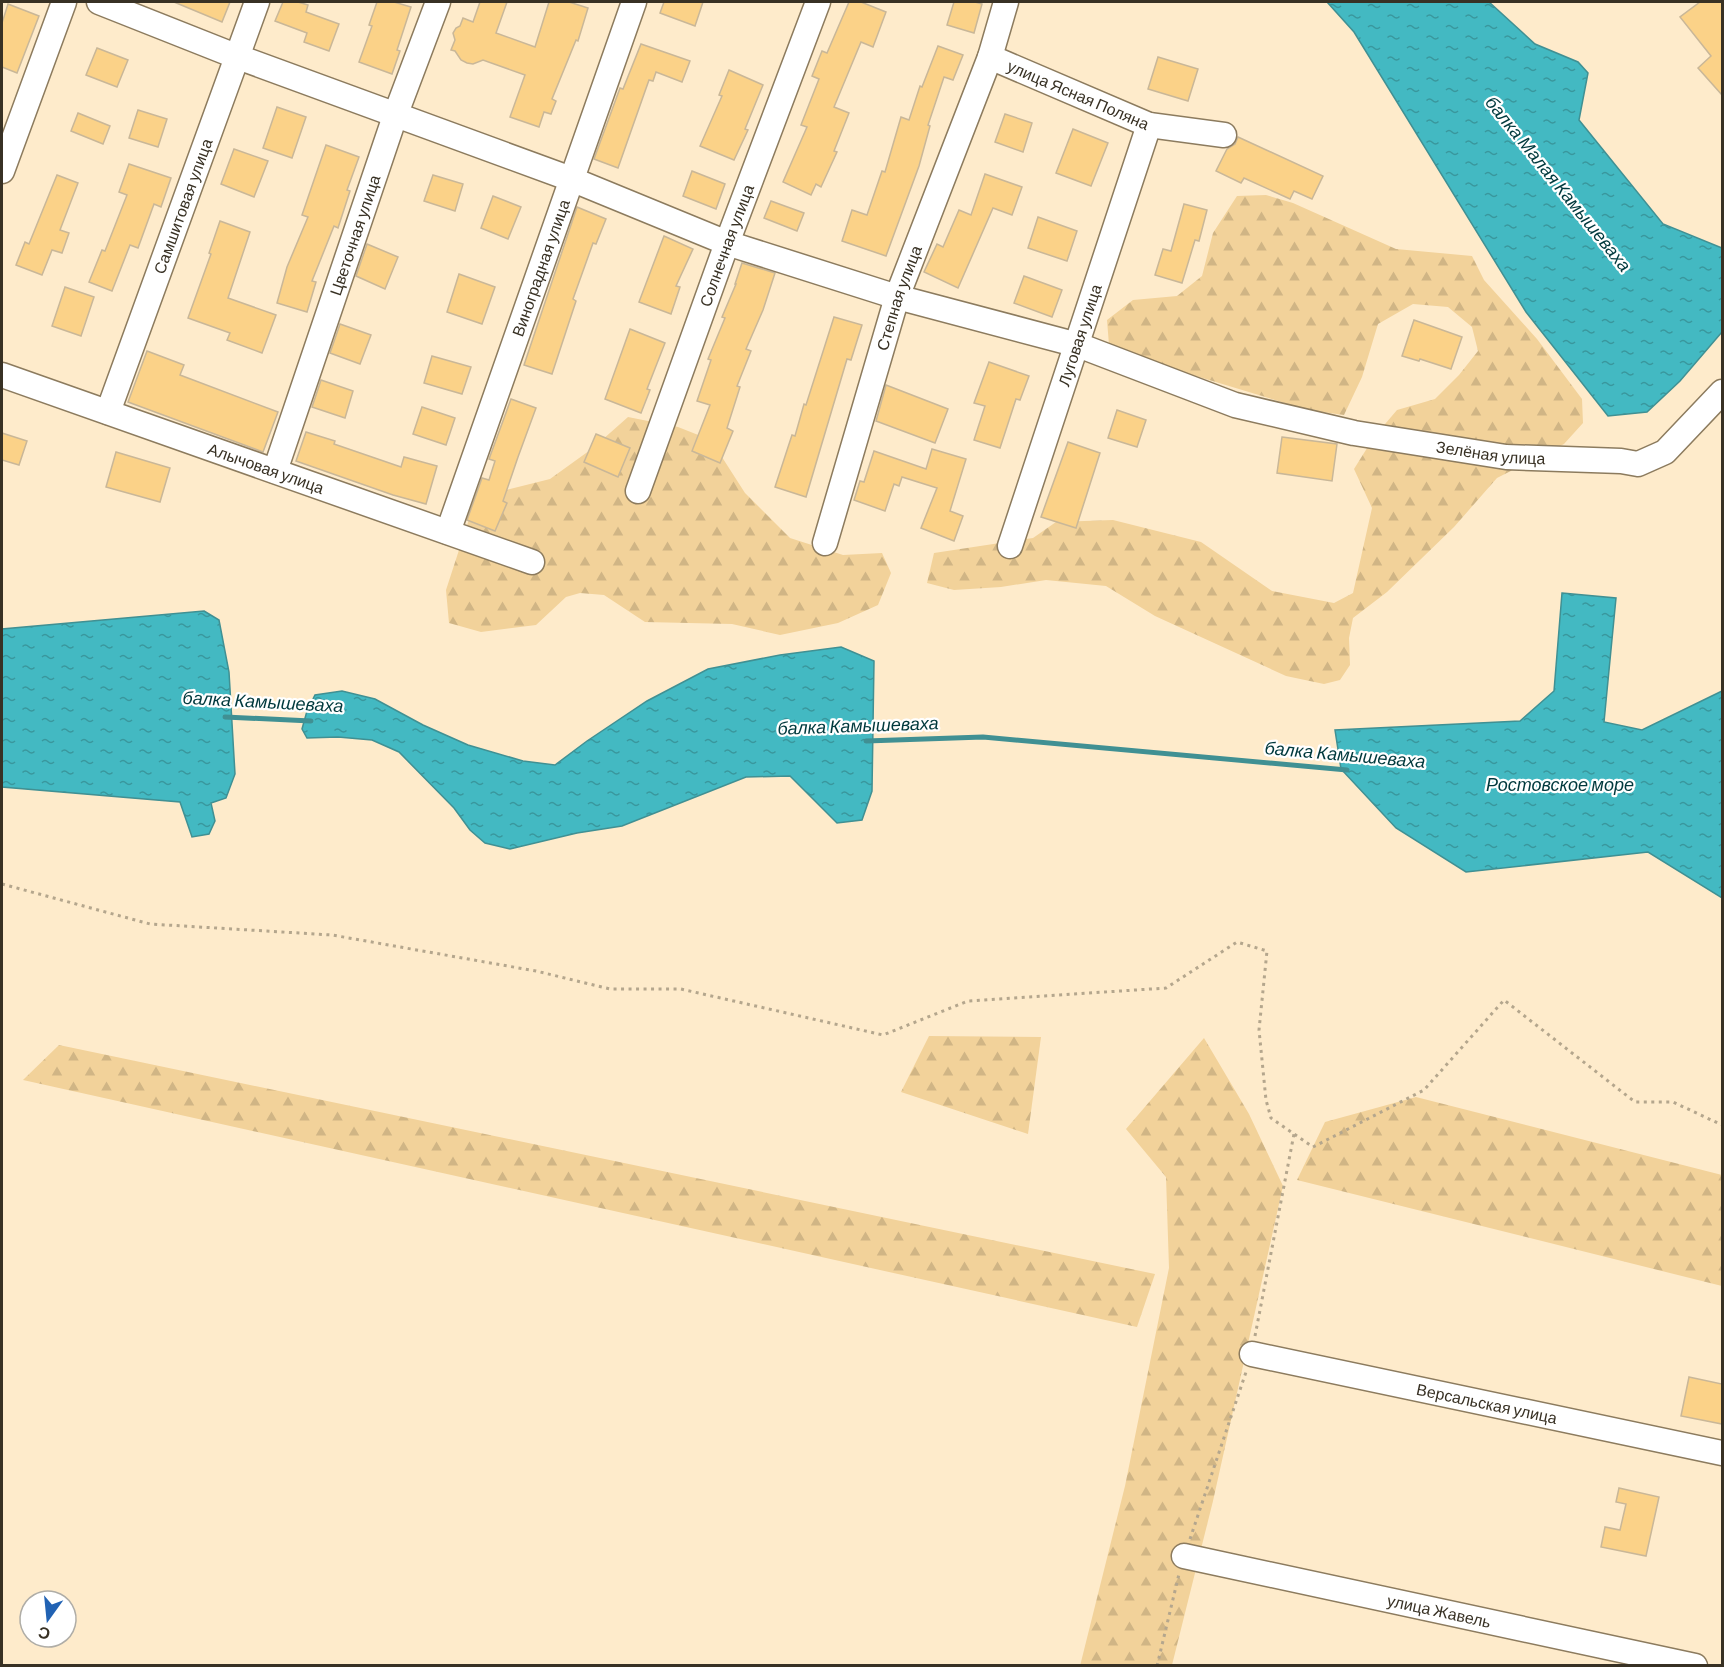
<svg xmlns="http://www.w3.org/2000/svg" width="1724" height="1667" font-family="Barlow,sans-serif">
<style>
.forest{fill:url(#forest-firs)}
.water{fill:url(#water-ripples);stroke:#409093;stroke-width:1.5}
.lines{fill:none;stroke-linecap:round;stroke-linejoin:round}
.stream{stroke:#409093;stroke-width:5}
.building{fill:#fbd288;stroke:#c9b798;stroke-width:1.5}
.minor-casing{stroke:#8c7b5e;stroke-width:27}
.path{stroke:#b4a68d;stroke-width:3;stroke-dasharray:3 4.5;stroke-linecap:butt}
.minor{stroke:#fff;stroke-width:24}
.labels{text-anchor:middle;stroke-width:4.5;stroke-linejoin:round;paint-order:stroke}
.street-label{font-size:16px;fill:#383124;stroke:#fff}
.water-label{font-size:18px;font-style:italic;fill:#00393d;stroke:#fff}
</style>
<defs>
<pattern id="forest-firs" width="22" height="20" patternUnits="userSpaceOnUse" patternTransform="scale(1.5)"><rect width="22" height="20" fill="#f2d29a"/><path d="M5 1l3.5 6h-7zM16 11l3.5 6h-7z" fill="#d0b585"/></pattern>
<pattern id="water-ripples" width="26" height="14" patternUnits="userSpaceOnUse" patternTransform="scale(1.5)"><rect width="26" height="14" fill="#43b9c2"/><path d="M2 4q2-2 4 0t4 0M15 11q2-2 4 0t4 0" fill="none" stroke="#39979d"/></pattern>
</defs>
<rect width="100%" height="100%" fill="#feebcb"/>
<g class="forest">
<polygon points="1266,195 1293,203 1396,249 1472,256 1484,280 1537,339 1582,399 1583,423 1564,444 1497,478 1454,527 1387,592 1353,618 1349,638 1350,665 1340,680 1324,684 1286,676 1155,616 1106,586 1046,580 1001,587 954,590 927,583 934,553 1033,538 1056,522 1113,520 1201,542 1272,591 1334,603 1353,593 1372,508 1354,469 1374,437 1397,410 1435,399 1459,375 1478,351 1472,327 1448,307 1413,304 1378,324 1362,377 1344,415 1308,410 1143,360 1109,345 1107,320 1133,300 1177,296 1202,276 1213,233 1237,196"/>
<polygon points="628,417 678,427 711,440 745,493 790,538 843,555 882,553 891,573 878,605 838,623 780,635 732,624 645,622 604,595 580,593 566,597 536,625 481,632 449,623 446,590 472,510 498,492 550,479 593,448"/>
<polygon points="929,1036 1041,1037 1028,1134 901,1092"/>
<polygon points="1204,1038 1249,1114 1283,1186 1213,1501 1172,1665 1080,1666 1125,1486 1169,1268 1166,1177 1126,1129"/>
<polygon points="59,1045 1155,1274 1137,1327 23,1080"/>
<polygon points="1416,1097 1722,1175 1722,1286 1297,1180 1325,1122"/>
</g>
<g class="water">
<polygon points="1327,2 1489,2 1535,44 1578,62 1588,73 1579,120 1663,224 1722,248 1722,332 1680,381 1647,412 1608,416 1526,312 1354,32"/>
<polygon points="1562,593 1616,598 1604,722 1642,730 1722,691 1722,898 1648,852 1466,872 1396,828 1341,769 1335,730 1520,721 1554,691"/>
<polygon points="204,611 219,620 229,672 235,774 226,798 211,803 215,821 209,834 192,837 180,802 2,787 2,629"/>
<polygon points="841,647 874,661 872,791 862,820 837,823 790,776 746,777 622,826 577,833 510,849 485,843 470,830 454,808 399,752 372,740 338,737 307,738 302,729 307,711 315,695 342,691 375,699 423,725 468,745 523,761 555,765 587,741 647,701 708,669 780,655"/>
</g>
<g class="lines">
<g class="stream">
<polyline points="225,717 311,721"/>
<polyline points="866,741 983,737 1347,770"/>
</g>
</g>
<g class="building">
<polygon points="174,2 230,2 222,22"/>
<polygon points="283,2 298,2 308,5 306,12 339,24 329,51 304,42 307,33 275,21"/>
<polygon points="377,2 394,2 411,7 397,50 400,51 392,74 359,62 372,26 369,25"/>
<polygon points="480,2 507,2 496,33 535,47 549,2 569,2 588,8 578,41 576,40 552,99 556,101 551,114 544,112 539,127 510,117 525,75 483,60 473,64 467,63 461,60 455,51 451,50 455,40 453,33 456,28 460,26 463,18 473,22"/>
<polygon points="664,2 703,2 695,26 660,13"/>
<polygon points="849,2 861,2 886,12 873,47 861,42 834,107 849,113 834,151 837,152 821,187 816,184 811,195 783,182 807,127 801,125 819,79 812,76 822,51 827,53"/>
<polygon points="954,2 975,2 982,4 974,33 947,25"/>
<polygon points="1700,2 1722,2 1722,95 1698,68 1711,56 1680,17"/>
<polygon points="8,4 39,16 17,73 2,67 2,23"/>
<polygon points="641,44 690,61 682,82 656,72 653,81 649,80 618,168 594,159 620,88 623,89"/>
<polygon points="938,46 963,55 953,80 944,77 928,125 930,126 919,166 886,256 842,241 852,210 867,215 882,171 885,172 901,117 909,120 920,86 922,87"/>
<polygon points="97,48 128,60 117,87 86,75"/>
<polygon points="1158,57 1198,69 1188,101 1148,89"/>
<polygon points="729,70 763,85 745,129 748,130 734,160 700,146 722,96 719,95"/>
<polygon points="277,107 306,117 292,158 263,148"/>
<polygon points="138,110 167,119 158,147 129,138"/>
<polygon points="78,113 110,126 103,144 71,131"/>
<polygon points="1005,114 1032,123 1023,152 995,142"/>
<polygon points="1073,129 1108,143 1091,186 1056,173"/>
<polygon points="1238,137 1323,176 1312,199 1294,191 1290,199 1244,178 1241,183 1216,171 1227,149 1235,144"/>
<polygon points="326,145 359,157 347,190 350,191 338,228 334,226 312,281 316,282 307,312 277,303 287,267 308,217 302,215"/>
<polygon points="234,149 268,161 254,197 221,184"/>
<polygon points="129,164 171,178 161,207 154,204 138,248 130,245 112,291 89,282 102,250 105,251 127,195 119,192"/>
<polygon points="692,171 725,184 716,209 683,196"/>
<polygon points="985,174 1022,187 1012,215 993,208 958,288 924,272 937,244 943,247 959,210 971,215"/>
<polygon points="57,175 78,183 60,230 69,233 62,253 52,250 42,275 16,265 25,242 29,244"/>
<polygon points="433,175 463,184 455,211 424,201"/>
<polygon points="493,196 521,207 508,239 481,228"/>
<polygon points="771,201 804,213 797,231 764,218"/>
<polygon points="1184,204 1207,210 1199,241 1195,240 1182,283 1155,275 1163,249 1171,251"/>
<polygon points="577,207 606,219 596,244 593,243 573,299 576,301 552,374 524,365"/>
<polygon points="1038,217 1077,231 1067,261 1028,248"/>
<polygon points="220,221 250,232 228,298 276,315 262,353 227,340 230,333 188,318 211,254 209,253"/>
<polygon points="664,236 693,249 676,286 680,287 671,314 639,302"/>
<polygon points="367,244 398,257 385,289 356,276"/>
<polygon points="742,263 775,273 763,310 746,349 751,351 737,386 740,387 727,428 733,431 720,463 692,451 710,405 697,401 711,360 708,359 725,318 722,317 736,284 735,284"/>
<polygon points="459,274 495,287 482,324 447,312"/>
<polygon points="1024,276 1062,290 1052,317 1014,303"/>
<polygon points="65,287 94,297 81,336 52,326"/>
<polygon points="834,317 862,325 851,360 847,359 806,497 775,487 792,435 795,436 804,404 806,405"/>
<polygon points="1414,320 1462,337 1451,369 1420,359 1419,361 1402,356"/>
<polygon points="340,324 371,335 360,364 330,353"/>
<polygon points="630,329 665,343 647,389 650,390 641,413 605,399"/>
<polygon points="147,351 184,365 180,375 278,412 263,452 128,402"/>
<polygon points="432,356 471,367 462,394 424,383"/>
<polygon points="989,362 1029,376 1020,400 1016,399 1000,448 974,440 985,406 974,403"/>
<polygon points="321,380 353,391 345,418 312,407"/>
<polygon points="886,385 948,409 935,443 876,421"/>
<polygon points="511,399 536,408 518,457 503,501 507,503 495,531 467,520 482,478 489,480 495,461 489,459"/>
<polygon points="422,407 455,418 446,445 413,434"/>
<polygon points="1117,410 1146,420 1137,447 1108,438"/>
<polygon points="306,432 335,441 334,444 401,467 404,457 437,466 426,504 393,495 296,461"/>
<polygon points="2,433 27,441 19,465 2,460"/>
<polygon points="596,434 630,448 618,477 584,462"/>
<polygon points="1282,437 1337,444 1332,481 1277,473"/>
<polygon points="1068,442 1100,453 1076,528 1041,517"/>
<polygon points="932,449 966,459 950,511 963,516 954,541 921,528 937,488 902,477 899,486 894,484 885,511 854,500 860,481 864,482 874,451 926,469"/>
<polygon points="116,452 170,468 160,502 106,487"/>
<polygon points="1689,1377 1722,1384 1722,1424 1681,1416"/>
<polygon points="1619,1488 1659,1497 1646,1556 1601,1547 1605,1527 1620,1530 1626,1504 1616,1502"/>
</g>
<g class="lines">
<defs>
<g id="minor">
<path id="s1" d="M99,2L238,57L571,179L727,243L897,297L1078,345L1235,405L1354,433L1506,457L1621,461L1638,464L1665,452L1722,392"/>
<path id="s2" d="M990,57L1149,125L1224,135"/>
<polyline points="2,171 64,2"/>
<path id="s3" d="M2,375L532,562"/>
<path id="s4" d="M108,412L257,2"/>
<path id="s5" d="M275,471L395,116L438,2"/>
<path id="s6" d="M638,491L727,243L818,2"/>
<path id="s7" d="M448,532L634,2"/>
<path id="s8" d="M825,543L897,297L990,57L1006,2"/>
<path id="s9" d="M1010,546L1149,125"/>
<path id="s10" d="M1252,1354L1722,1453"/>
<path id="s11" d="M1184,1556L1695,1666"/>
</g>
</defs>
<use href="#minor" class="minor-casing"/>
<g class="path">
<polyline points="2,884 150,924 332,935 536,971 610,989 681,989 883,1035 968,1001 1166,988 1237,942 1267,951 1259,1030 1266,1100 1271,1118 1313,1147 1424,1090 1504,1000 1635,1102 1673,1102 1722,1125"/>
<polyline points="1255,1336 1294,1134"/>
<polyline points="1190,1539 1246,1372"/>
<polyline points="1157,1666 1179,1574"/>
</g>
<use href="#minor" class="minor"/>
</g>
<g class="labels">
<g class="street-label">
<text dy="6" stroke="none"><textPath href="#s2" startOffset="96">улица Ясная Поляна</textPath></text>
<text dy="6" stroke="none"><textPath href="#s4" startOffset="219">Самшитовая улица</textPath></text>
<text dy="6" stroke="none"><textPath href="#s5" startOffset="249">Цветочная улица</textPath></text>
<text dy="6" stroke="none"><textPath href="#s6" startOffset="261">Солнечная улица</textPath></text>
<text dy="6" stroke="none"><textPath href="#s7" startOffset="280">Виноградная улица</textPath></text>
<text dy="6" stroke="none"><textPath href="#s8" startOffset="256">Степная улица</textPath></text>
<text dy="6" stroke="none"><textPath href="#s9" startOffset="222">Луговая улица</textPath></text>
<text dy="6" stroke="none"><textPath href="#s1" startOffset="1467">Зелёная улица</textPath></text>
<text dy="6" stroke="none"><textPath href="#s3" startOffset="280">Алычовая улица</textPath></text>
<text dy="6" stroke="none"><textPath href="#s10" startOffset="240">Версальская улица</textPath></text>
<text dy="6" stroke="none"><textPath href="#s11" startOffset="261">улица Жавель</textPath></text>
</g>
<g class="water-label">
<text transform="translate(1558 184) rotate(51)" y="6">балка Малая Камышеваха</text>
<text transform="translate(263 702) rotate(3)" y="6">балка Камышеваха</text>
<text transform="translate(858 726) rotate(-2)" y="6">балка Камышеваха</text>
<text transform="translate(1345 755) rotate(5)" y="6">балка Камышеваха</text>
<text x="1560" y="791">Ростовское море</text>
</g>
</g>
<rect width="1724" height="1667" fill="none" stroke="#383124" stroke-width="6"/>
<g transform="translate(48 1619) rotate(195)"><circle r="28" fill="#ffffff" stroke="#afada7" stroke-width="1.5"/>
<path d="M0-4.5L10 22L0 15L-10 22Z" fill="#2162b3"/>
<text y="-9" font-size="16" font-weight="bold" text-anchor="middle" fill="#383124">С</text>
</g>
</svg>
